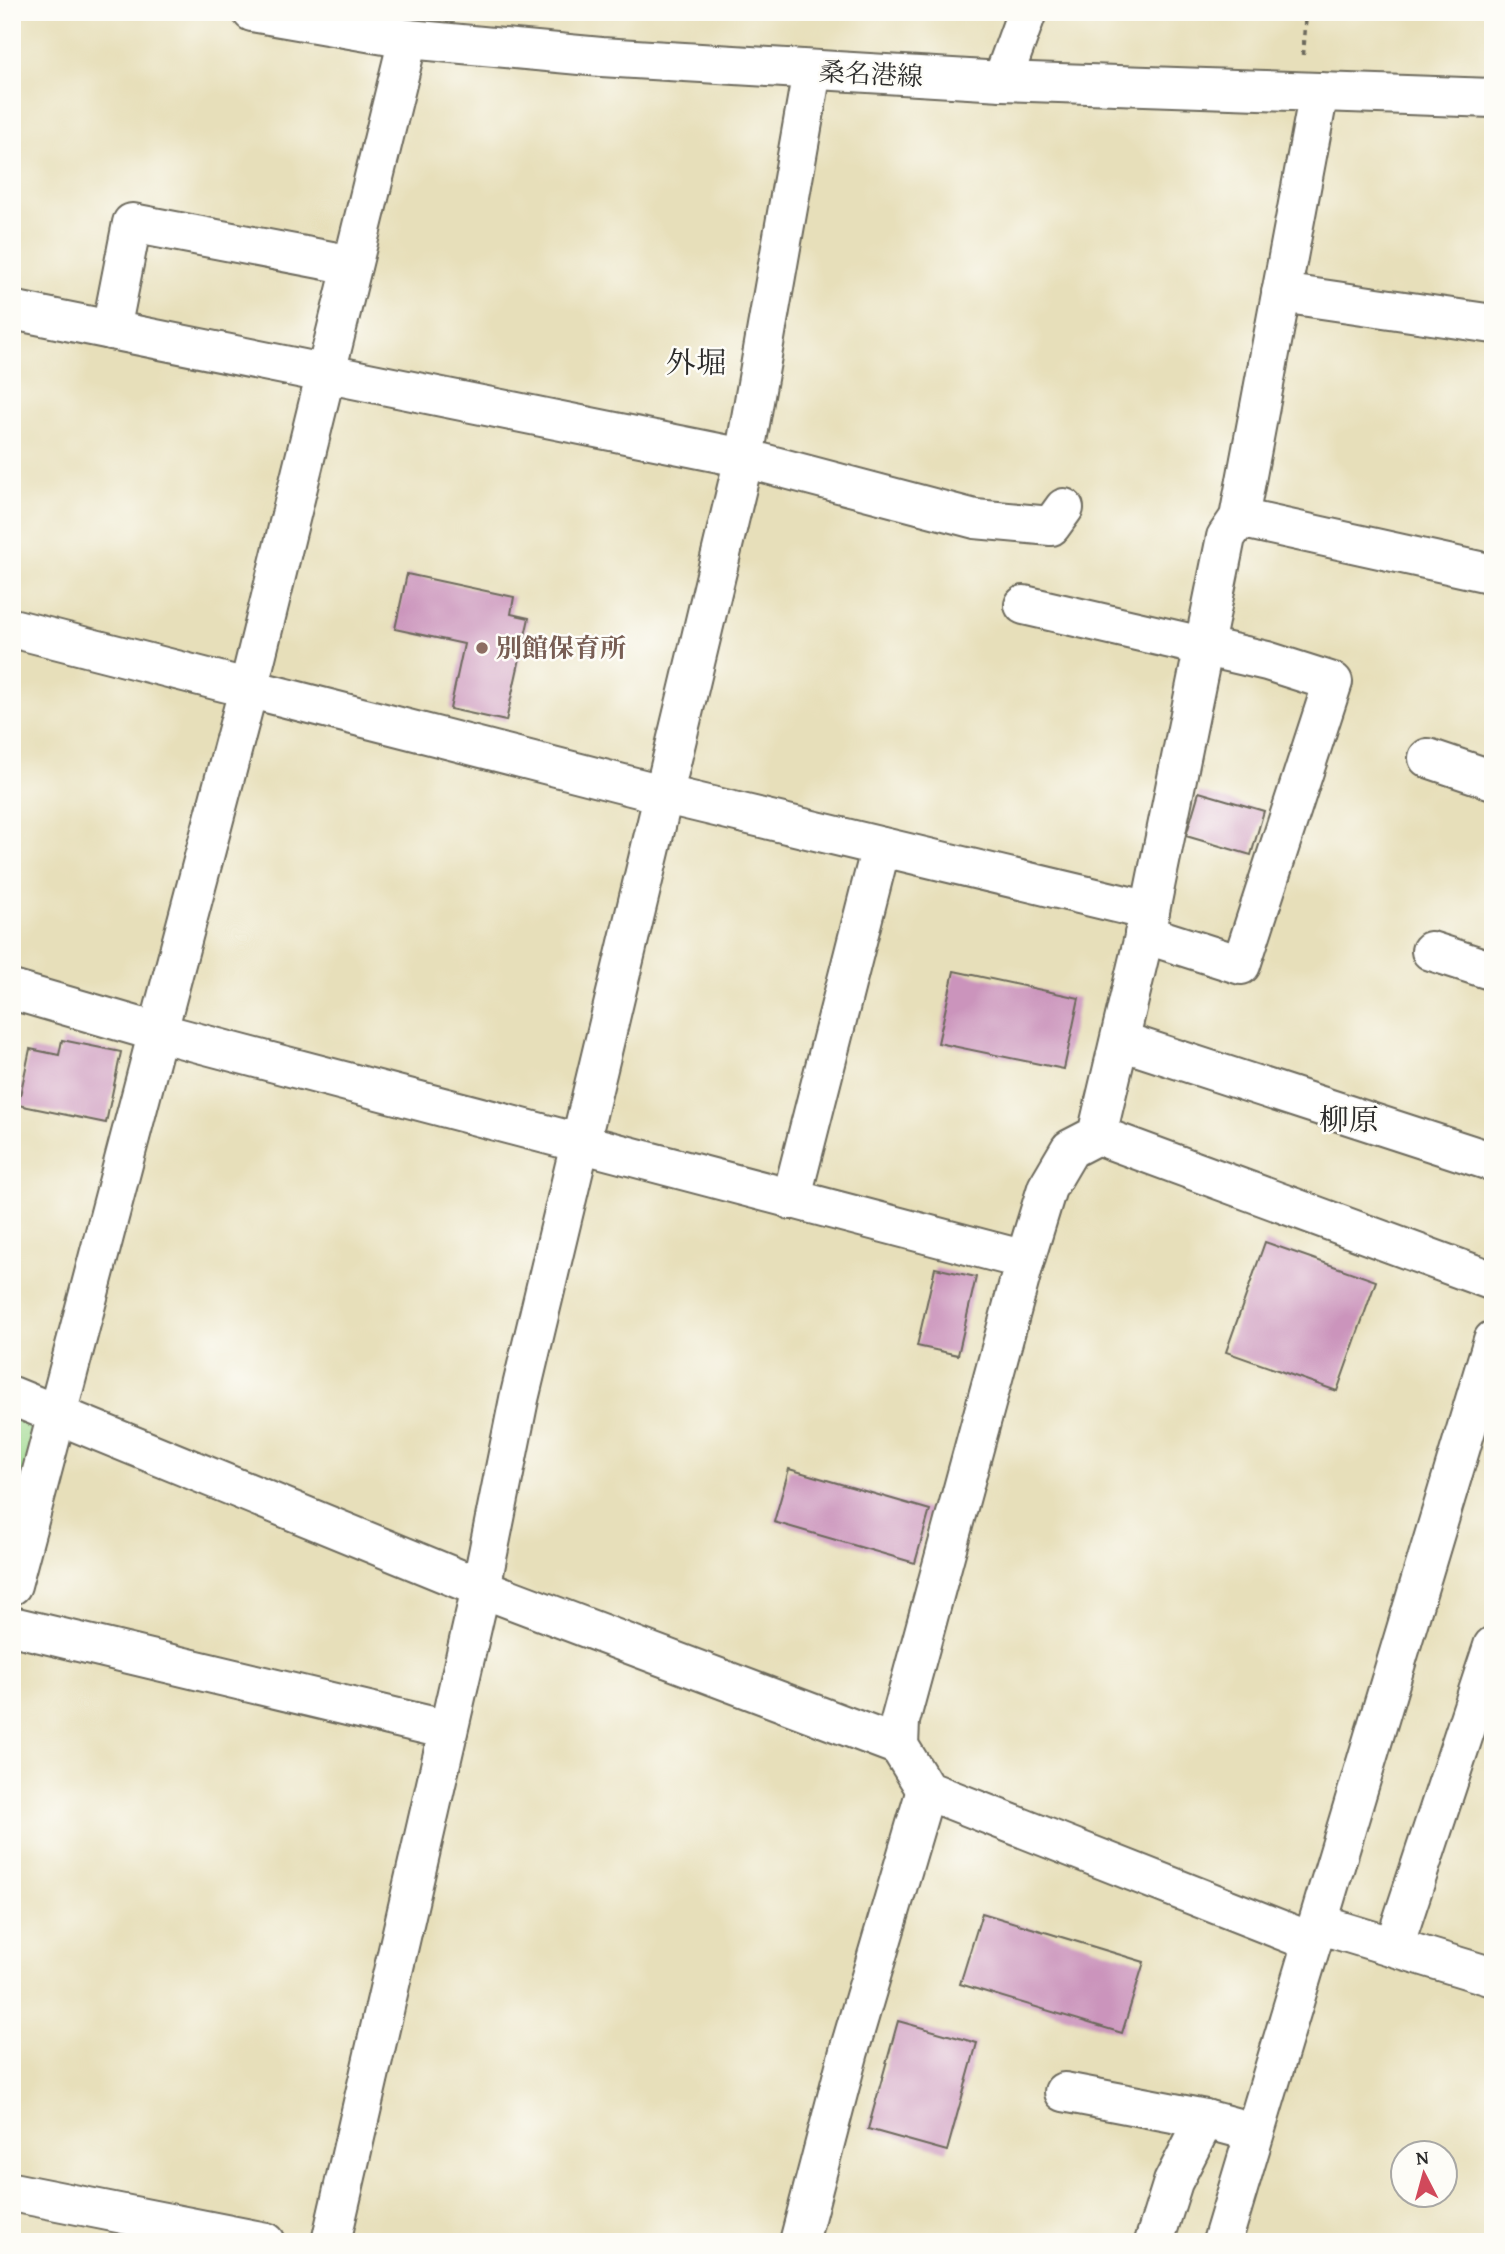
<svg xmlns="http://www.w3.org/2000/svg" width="1505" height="2254" font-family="'Gentium Book Plus','Noto Serif JP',serif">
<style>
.green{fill:#9cd88c;stroke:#64825c;stroke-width:2}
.building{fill:#cb94bc}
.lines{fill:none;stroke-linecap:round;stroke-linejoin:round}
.minor-casing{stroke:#6d6a5d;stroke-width:42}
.major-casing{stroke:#6d6a5d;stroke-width:42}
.path{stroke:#6d6a5d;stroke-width:4.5;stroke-dasharray:5 5;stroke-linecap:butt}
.minor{stroke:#fff;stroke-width:38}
.major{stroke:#fff;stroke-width:38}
.education-dot{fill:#8d6e63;stroke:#fdfcf7;stroke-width:2.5}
.labels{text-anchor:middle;stroke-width:5;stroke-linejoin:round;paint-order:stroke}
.street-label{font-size:26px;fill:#2b2b2b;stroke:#fdfcf7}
.education-label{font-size:26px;font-weight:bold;fill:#785e54;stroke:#fdfcf7;text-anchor:start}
.quarter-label{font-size:30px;fill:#2b2b2b;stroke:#fdfcf7}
</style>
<rect width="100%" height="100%" fill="#fdfcf7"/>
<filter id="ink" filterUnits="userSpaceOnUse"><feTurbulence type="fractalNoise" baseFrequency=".0143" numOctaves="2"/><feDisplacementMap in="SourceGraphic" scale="14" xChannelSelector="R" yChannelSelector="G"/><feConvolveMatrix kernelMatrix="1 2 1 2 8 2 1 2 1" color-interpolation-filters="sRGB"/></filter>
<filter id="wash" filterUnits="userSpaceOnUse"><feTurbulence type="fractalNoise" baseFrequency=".00686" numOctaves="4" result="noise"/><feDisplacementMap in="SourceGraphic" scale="28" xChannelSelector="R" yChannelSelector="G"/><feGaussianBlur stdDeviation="1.57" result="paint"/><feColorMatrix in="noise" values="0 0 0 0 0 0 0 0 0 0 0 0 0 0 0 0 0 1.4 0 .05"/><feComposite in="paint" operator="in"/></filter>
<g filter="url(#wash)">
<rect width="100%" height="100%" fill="#e7dfba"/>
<polygon class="green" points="12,1415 24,1420 35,1435 12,1524"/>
<g id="blocks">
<g class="building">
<polygon points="407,574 514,597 511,614 529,618 506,721 450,709 464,644 395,629"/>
<polygon points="1199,792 1264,811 1251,855 1186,836"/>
<polygon points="954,971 1079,998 1064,1069 938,1043"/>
<polygon points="62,1040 121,1052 106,1123 18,1105 30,1049 59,1055"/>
<polygon points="1265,1242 1376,1281 1337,1391 1226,1352"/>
<polygon points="935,1268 976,1277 958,1355 917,1346"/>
<polygon points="789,1469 930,1510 915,1563 774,1522"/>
<polygon points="982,1913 1144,1962 1122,2033 960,1984"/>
<polygon points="898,2021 977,2043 947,2151 868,2129"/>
</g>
</g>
</g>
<g filter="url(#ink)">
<use href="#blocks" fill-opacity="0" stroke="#6d6a5d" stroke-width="2"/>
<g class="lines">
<defs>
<g id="minor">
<polyline points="1002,81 1027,12"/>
<polyline points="1281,293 1493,324"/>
<polyline points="12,310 744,458 975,519 1051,526 1064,508"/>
<polyline points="111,330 132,223 352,265"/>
<polyline points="1239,518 1493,574"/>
<polyline points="1024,605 1267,661 1333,682 1241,965 1144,934"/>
<polyline points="12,628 666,795 1150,911"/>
<polyline points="1428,758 1493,780"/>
<polyline points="1431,951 1493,971"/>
<polyline points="12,990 157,1032 1025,1260 900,1721 899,1746 926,1790 1312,1942"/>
<polyline points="1121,1041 1493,1162"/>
<polyline points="1097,1135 1493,1281"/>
<polyline points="791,1200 881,847"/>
<polyline points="1025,1260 1047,1188 1070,1149 1097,1135 1150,911 1226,537 1239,518 1319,92"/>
<polyline points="12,1396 481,1588 899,1746"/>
<polyline points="12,1585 248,690 408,39"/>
<polyline points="12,1626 448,1730"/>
<polyline points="1318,1924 1493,1977"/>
<polyline points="1394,1946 1493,1646"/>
<polyline points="1064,2092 1205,2119 1253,2132"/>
<polyline points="12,2192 266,2242"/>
<polyline points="331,2242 481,1588 519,1399 744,458 812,71"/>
<polyline points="799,2242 849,2051 926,1790"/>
<polyline points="1154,2242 1173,2182 1205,2119"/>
<polyline points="1222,2242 1493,1340"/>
</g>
<polyline id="major" points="252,12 408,39 601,57 1002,81 1493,98"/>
</defs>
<use href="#minor" class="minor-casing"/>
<use href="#major" class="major-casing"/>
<polyline class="path" points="1303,55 1306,12"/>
<use href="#minor" class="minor"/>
<use href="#major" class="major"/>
</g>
</g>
<circle class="education-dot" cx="482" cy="648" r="7"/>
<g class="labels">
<g class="street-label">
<text transform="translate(871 74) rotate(3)" y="9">桑名港線</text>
</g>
<g class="education-label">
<text x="496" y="657">別館保育所</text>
</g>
<g class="quarter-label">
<text x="696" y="373">外堀</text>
<text x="1349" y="1130">柳原</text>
</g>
</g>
<rect width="1505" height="2254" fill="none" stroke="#fdfcf7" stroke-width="42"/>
<g transform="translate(1424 2174) rotate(354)"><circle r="33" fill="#fdfcf7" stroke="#a9a8a5" stroke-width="2"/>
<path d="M0-5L12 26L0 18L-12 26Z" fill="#d1495b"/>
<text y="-10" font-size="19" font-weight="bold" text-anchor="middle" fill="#2b2b2b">N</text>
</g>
</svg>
